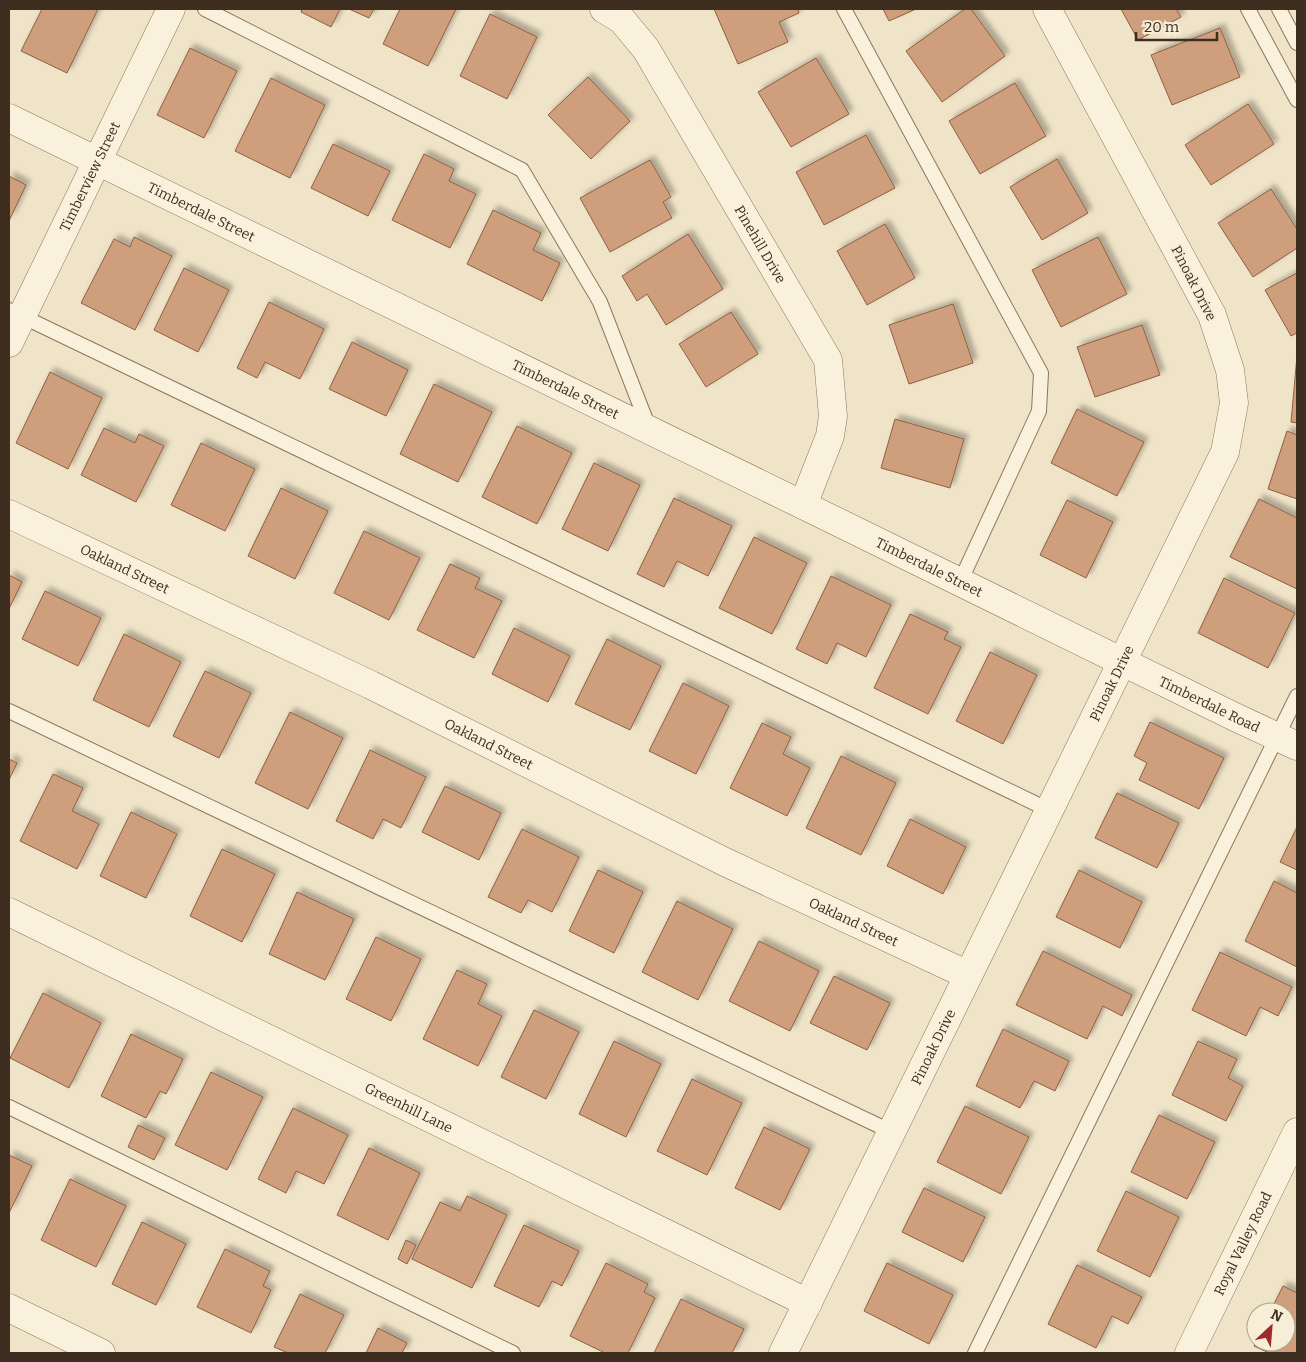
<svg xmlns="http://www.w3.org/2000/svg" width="1306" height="1362" font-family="Bitter,serif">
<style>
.building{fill:#cf9f7d;stroke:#8d5f41;filter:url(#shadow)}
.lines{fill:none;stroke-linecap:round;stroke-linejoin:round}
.service-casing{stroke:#8d765c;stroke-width:16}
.minor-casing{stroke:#8d765c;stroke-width:29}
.service{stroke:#faf1dc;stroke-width:14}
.minor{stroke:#faf1dc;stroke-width:28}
.labels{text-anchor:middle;stroke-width:4.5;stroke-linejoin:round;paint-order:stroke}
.street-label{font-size:14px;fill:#3d2e20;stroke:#f7eed8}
</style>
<defs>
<filter id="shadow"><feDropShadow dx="4.5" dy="-4.5" stdDeviation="2.5" flood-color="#0004"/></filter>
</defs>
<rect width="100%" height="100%" fill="#f0e4c8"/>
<g class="building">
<polygon points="42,9 98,9 67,73 21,51"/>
<polygon points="302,9 340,9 331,27 301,12"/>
<polygon points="349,9 374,9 369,18"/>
<polygon points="400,9 456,9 428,66 383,44"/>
<polygon points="714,9 798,9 799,13 779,22 788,42 738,64"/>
<polygon points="883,9 916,9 889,21"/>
<polygon points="965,9 971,9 1005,56 942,102 906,51"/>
<polygon points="1121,9 1176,9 1181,17 1138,40"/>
<polygon points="490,14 537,37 507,99 460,76"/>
<polygon points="1220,28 1240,77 1172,105 1151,55"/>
<polygon points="190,48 237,71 204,138 157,115"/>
<polygon points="816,58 849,114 791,147 758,92"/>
<polygon points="588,77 630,121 591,159 548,115"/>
<polygon points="271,78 325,105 290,178 235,151"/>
<polygon points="1015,83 1046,136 980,174 949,121"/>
<polygon points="1248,104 1274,144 1211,185 1185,145"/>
<polygon points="866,135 895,188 824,225 796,172"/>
<polygon points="333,144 390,171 368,216 311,188"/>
<polygon points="424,154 454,169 449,181 476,194 450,248 392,220"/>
<polygon points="1057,159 1088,213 1042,240 1010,187"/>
<polygon points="650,160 671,197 663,202 672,218 610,252 580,198"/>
<polygon points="9,176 26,185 9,221"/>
<polygon points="1271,189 1297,229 1297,248 1253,277 1218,223"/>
<polygon points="493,210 541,233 533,250 560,263 542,301 467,264"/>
<polygon points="885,224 915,278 867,305 837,251"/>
<polygon points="688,234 723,289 666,325 647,294 637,301 622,276"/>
<polygon points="134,237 172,256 135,330 81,303 114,239 130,247"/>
<polygon points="1098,237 1127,294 1061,327 1032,270"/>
<polygon points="184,268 229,290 198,352 154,330"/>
<polygon points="1297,273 1297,333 1291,336 1265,290"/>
<polygon points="269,302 324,329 300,379 265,362 257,378 237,368"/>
<polygon points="953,304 973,363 909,384 889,325"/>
<polygon points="731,312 758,354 706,387 679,344"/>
<polygon points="1142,325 1160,375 1095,397 1077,347"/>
<polygon points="352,342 408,370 386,416 329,389"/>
<polygon points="1297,356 1297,423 1291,422"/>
<polygon points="50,372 102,398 68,469 16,443"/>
<polygon points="434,384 492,412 458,482 400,454"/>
<polygon points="1077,409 1144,442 1117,496 1051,463"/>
<polygon points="895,419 964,439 950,488 881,468"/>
<polygon points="517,426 572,453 537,524 482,497"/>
<polygon points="104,428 135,443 139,434 164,446 136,502 81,475"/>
<polygon points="1287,431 1297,435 1297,499 1268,489"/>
<polygon points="201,443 255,469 225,531 171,505"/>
<polygon points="594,463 640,485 608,551 562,529"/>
<polygon points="281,488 328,511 295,579 248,556"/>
<polygon points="674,498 732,526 708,576 677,561 664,587 637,574"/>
<polygon points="1259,499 1297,518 1297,589 1230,557"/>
<polygon points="1067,500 1113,522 1086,578 1040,555"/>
<polygon points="364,531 420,558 389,620 334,593"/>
<polygon points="754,537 807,563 772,634 719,608"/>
<polygon points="450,564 480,578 475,588 502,601 474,658 417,630"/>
<polygon points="9,575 22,582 9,609"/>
<polygon points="831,576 891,605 866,657 837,643 827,664 796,649"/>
<polygon points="1224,578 1295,613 1268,668 1198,633"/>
<polygon points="45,591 101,618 78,666 22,639"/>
<polygon points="910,614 948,632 944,639 961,647 928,714 874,688"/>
<polygon points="514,628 570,656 548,702 492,674"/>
<polygon points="124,634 181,662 149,727 93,700"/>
<polygon points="607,639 661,666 630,730 575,704"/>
<polygon points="990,652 1037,675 1003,744 956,721"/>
<polygon points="205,671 251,693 219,758 173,736"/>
<polygon points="683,683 729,706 696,774 649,751"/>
<polygon points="290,712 343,738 308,809 255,783"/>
<polygon points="1150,722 1224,758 1199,809 1139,780 1147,763 1134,756"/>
<polygon points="762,723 791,737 783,754 810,768 787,816 730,788"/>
<polygon points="370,750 426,777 401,828 383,819 373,839 336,821"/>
<polygon points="841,756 896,783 861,855 806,828"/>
<polygon points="9,759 17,763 9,780"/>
<polygon points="53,774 83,788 72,811 99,824 77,869 20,841"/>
<polygon points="445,786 501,813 479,860 422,832"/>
<polygon points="1117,793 1179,823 1157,868 1095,838"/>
<polygon points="131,812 177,834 146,898 100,876"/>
<polygon points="910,819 966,847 943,894 887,866"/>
<polygon points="1297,827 1297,870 1280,862"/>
<polygon points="522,829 579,857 552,912 528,900 521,913 488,897"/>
<polygon points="222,849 275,874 242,942 190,916"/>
<polygon points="598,870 643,892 614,953 569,931"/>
<polygon points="1079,870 1142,902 1120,948 1056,917"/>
<polygon points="1274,881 1297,893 1297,967 1245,941"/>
<polygon points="297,892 354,919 325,980 269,954"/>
<polygon points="677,901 733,929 698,1000 642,972"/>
<polygon points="376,937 421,959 391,1021 346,999"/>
<polygon points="759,941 819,971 790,1031 729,1001"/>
<polygon points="1043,951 1132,995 1122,1016 1103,1006 1087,1039 1016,1005"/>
<polygon points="1220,952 1292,987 1278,1016 1260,1007 1246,1036 1192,1010"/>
<polygon points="457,970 487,984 478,1004 502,1016 478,1066 423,1039"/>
<polygon points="834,976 890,1003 867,1050 810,1023"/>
<polygon points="43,993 101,1023 69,1088 10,1058"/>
<polygon points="534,1010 579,1032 546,1099 501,1077"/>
<polygon points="1003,1029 1069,1061 1055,1091 1034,1081 1020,1108 976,1086"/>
<polygon points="131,1034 183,1059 166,1094 160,1091 146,1118 101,1096"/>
<polygon points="614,1041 661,1064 626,1137 579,1114"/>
<polygon points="1198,1041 1237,1059 1228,1078 1243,1086 1226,1121 1172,1095"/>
<polygon points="211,1072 263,1097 227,1170 175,1145"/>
<polygon points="692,1079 742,1103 707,1175 657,1151"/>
<polygon points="965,1106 1029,1137 1001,1194 937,1162"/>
<polygon points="293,1108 348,1135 324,1184 296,1171 286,1193 258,1179"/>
<polygon points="1159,1115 1215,1142 1187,1199 1131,1172"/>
<polygon points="138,1125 165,1138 154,1160 128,1147"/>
<polygon points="764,1127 810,1149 780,1210 735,1188"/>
<polygon points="369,1148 420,1173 388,1240 337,1215"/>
<polygon points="9,1155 32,1166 9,1213"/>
<polygon points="70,1179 126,1206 96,1267 41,1240"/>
<polygon points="924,1188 985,1217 963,1262 902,1232"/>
<polygon points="1126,1191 1179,1217 1150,1277 1097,1251"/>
<polygon points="467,1196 507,1215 472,1288 412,1259 440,1202 460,1211"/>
<polygon points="142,1222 186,1244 156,1305 112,1284"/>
<polygon points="524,1225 579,1251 562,1286 552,1281 539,1307 494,1286"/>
<polygon points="406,1240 416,1245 407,1264 398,1259"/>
<polygon points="225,1249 270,1271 263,1286 271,1290 251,1333 197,1307"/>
<polygon points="606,1263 648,1284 644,1292 655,1298 628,1353 605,1353 570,1336"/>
<polygon points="887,1263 953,1295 929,1344 864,1311"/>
<polygon points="1077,1265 1142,1297 1128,1324 1112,1316 1096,1348 1048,1324"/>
<polygon points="1283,1286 1297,1293 1297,1353 1269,1353 1254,1346 1256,1341 1256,1342 1286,1342 1286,1312 1270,1312"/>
<polygon points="300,1294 344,1315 325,1353 288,1353 274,1347"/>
<polygon points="681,1299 744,1329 732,1353 654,1353"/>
<polygon points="378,1328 407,1343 402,1353 404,1353 366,1353"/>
</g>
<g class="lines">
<defs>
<g id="service">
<polyline points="205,9 522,170 600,302 649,428"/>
<polyline points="844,9 1041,373 1039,411 960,582"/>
<polyline points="1248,9 1297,100"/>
<polyline points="1279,9 1297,43"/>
<polyline points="9,310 1049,810"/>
<polyline points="9,711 892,1132"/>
<polyline points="9,1107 513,1353"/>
<polyline points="975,1353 1297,696"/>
</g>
<g id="minor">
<path id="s1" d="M604,9L622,20L646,49L828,360L833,416L830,436L803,505"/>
<path id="s2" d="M9,118L803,505L1237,718L1297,746"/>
<path id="s3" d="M9,343L171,9"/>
<path id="s4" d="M9,514L371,685L725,862L968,975"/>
<path id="s5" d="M9,912L808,1303"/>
<polyline points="9,1308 101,1353"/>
<path id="s6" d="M783,1353L1225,452L1234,403L1230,370L1212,315L1047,9"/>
<path id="s7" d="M1189,1353L1297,1132"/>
</g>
</defs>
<use href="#service" class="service-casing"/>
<use href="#minor" class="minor-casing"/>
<use href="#service" class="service"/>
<use href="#minor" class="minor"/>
</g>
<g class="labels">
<g class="street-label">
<text dy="5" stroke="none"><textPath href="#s3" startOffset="185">Timberview Street</textPath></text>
<text dy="5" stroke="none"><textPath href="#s2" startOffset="214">Timberdale Street</textPath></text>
<text dy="5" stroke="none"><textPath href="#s1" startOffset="285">Pinehill Drive</textPath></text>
<text transform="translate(1194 283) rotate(63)" y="5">Pinoak Drive</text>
<text dy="5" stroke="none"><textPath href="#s2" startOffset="619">Timberdale Street</textPath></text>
<text dy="5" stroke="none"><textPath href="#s2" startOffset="1024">Timberdale Street</textPath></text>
<text dy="5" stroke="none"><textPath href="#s4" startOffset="128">Oakland Street</textPath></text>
<text dy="5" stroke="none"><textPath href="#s6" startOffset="746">Pinoak Drive</textPath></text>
<text dy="5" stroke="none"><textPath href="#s2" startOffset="1336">Timberdale Road</textPath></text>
<text dy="5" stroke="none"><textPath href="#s4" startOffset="532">Oakland Street</textPath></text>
<text dy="5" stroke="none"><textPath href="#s4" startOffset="938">Oakland Street</textPath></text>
<text dy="5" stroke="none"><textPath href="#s6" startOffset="341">Pinoak Drive</textPath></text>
<text dy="5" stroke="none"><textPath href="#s5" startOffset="445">Greenhill Lane</textPath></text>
<text dy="5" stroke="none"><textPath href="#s7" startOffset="122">Royal Valley Road</textPath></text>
</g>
</g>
<rect width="1306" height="1362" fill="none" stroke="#3d2e20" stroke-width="20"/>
<g transform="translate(1271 1327) rotate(26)"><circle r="24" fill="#f7eed8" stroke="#ada18e"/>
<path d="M0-4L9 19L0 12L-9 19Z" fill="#9e2a2b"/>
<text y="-8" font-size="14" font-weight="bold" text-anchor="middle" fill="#3d2e20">N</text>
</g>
<path d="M1136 32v8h81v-8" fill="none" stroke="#3d2e20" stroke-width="2.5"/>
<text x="1144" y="32" font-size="15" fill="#3d2e20" stroke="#f7eed8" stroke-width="4" paint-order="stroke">20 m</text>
</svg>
